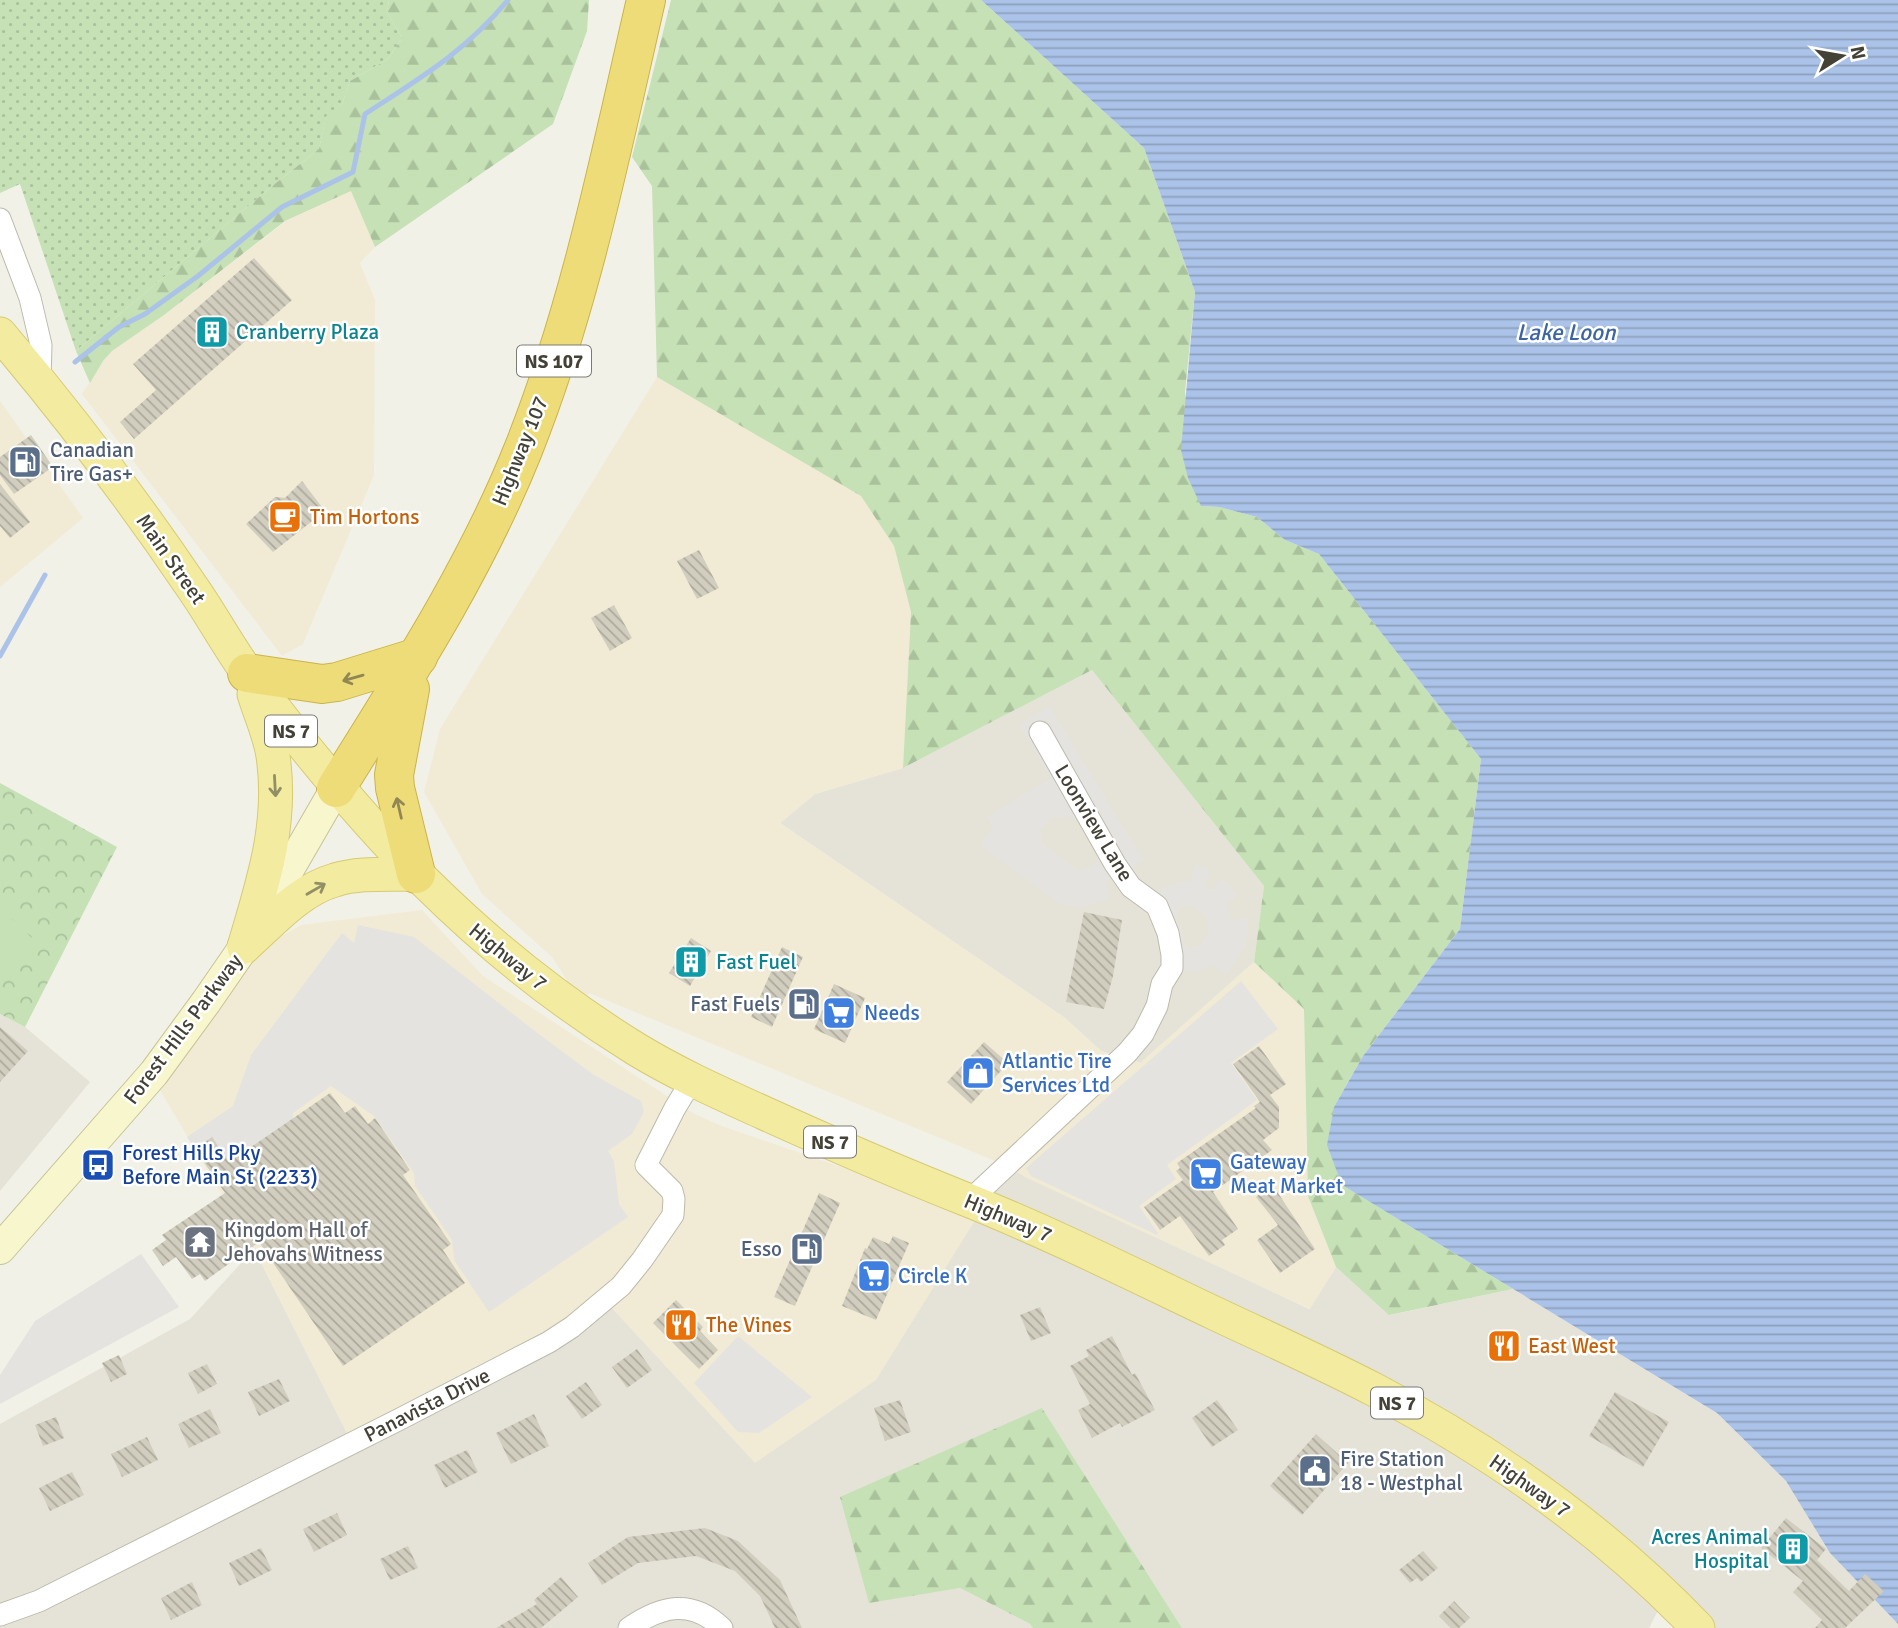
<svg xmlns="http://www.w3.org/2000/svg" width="1898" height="1628" font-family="Signika,sans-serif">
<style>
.residential{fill:#e5e3d7}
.commercial{fill:#f1ebd5}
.grass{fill:url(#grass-dots)}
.forest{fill:url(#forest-firs)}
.park{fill:url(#park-crowns)}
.garden{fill:#c5e1b5}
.parking{fill:#e4e3df;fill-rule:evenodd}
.water{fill:url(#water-rules)}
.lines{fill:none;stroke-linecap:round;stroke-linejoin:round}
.stream{stroke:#abc3e8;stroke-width:5}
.building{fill:url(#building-back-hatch)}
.minor-casing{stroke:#bcbaab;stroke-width:23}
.secondary-casing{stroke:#c6c398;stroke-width:32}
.primary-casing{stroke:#d6cb72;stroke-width:35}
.motorway-casing{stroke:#cbb449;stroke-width:40}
.minor{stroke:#fff;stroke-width:21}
.secondary{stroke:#f8f6cc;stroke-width:30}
.primary{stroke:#f2eba0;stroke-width:33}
.motorway{stroke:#eddc78;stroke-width:38}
.oneway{stroke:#908754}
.oneway2{stroke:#928e66}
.labels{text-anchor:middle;stroke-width:5;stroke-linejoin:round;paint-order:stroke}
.shield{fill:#fff;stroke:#7c7b73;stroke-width:2}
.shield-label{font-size:19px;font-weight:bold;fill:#444237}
.culture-label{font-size:21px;fill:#0d838f;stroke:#fff;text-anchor:start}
.service-label{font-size:21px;fill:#4e5e75;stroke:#fff;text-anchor:start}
.street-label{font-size:21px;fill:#444237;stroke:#fff}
.food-label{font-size:21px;fill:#c56008;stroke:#fff;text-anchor:start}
.shop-label{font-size:21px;fill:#366cbe;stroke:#fff;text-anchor:start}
.transit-label{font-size:21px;fill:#164399;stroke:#fff;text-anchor:start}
.worship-label{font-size:21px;fill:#5b616d;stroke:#fff;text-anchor:start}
.water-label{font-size:23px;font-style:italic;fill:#3d65a4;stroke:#fff}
</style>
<defs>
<pattern id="grass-dots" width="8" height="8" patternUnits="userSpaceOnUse" patternTransform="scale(1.75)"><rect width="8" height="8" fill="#c5e1b5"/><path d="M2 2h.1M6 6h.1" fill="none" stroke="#aac29c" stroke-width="1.8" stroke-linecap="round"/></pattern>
<pattern id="forest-firs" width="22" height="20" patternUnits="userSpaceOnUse" patternTransform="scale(1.75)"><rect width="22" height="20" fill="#c5e1b5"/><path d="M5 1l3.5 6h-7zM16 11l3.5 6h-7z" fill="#aac29c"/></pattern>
<pattern id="park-crowns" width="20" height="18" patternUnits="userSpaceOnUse" patternTransform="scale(1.75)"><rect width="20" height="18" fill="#c5e1b5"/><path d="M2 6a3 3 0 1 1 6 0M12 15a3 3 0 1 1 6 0" fill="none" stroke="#aac29c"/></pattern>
<pattern id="water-rules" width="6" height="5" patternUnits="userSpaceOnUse" patternTransform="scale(1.75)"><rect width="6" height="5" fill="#abc3e8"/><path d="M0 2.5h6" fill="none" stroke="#8da0bd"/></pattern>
<pattern id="building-back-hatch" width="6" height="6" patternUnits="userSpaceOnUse" patternTransform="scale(1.75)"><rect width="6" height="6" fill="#d2cebf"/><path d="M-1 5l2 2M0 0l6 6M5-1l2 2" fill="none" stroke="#aca99c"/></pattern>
</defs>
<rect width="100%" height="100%" fill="#f2f1e8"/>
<g class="residential">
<polygon points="1092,670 1264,886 1254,962 1141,1063 1101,1051 1065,1018 780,823 815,794 903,768"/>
<polygon points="0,1014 25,1027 90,1082 0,1191"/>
<polygon points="1005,1165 1309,1309 1336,1267 1390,1315 1513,1289 1717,1413 1786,1481 1830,1553 1898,1624 1898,1628 1694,1628 1665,1597 1649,1628 1182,1628 1042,1408 869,1602 960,1588 1030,1624 1033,1628 0,1628 0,1424 190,1319 254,1249 347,1433 600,1295 755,1462"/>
</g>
<g class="commercial">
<polygon points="351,191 375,247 360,263 375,300 374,475 303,644 282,656 82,394 103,361 112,351 164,315 286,221"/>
<polygon points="657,377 861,496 894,546 911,612 903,768 815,794 780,823 1065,1018 1101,1051 1140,1063 1254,962 1304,1009 1308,1196 1336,1267 1310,1309 1027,1178 1005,1165 589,993 581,1002 552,957 482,894 424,792 440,729"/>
<polygon points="0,401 83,518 0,587"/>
<polygon points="422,910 483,976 693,1113 719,1125 979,1214 876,1380 755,1463 600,1295 577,1316 347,1433 254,1249 151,1075 243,958 301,925"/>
</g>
<polygon class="grass" points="0,0 389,0 387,12 402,38 388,59 350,81 342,104 326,117 319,149 272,186 76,351 20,184 0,193"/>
<g class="forest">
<polygon points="389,0 589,0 587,31 553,124 375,247 351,191 285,221 164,315 112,351 103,361 90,383 76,351 272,186 319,149 326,116 342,104 350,81 388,59 402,38 387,12"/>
<polygon points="671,0 981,0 1144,148 1195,292 1185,392 1201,506 1219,507 1257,517 1285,540 1319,554 1481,759 1460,929 1363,1056 1334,1107 1342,1185 1513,1289 1389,1315 1336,1267 1308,1196 1304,1009 1254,962 1264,886 1092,670 903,768 911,612 894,546 861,496 657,377 652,186 632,157"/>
<polygon points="1042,1408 1182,1628 1033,1628 1030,1624 960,1588 869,1603 840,1497"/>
</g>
<polygon class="park" points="0,783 117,847 25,1027 0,1014"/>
<polygon class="garden" points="4,911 33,939 0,973 0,915"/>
<g class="parking">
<path d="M1049,706L1143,860L1132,869L1105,882L1111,898L1080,907L1058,903L980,845L993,828L987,817L1051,778L1019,725ZM1068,816L1077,820L1100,858L1097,863L1078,871L1041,842L1040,830L1051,818Z"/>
<path d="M1196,865L1209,869L1205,887L1214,890L1221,879L1231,886L1236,896L1226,904L1232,920L1247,918L1248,933L1245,946L1229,972L1224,975L1214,964L1196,972L1163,967V943L1156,926L1143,908L1156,890L1180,882H1190ZM1187,906L1195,907L1206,917L1209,931L1201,944L1190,949L1183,943V935L1176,916L1180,907Z"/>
<polygon points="358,925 414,937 540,1035 594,1075 641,1101 644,1112 632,1134 608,1151 614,1161 619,1204 628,1217 489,1312 454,1260 452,1240 415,1186 414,1173 374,1116 331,1086 293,1113 293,1119 229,1162 212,1138 195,1149 187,1137 233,1106 251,1055 342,933 354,943"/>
<polygon points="1241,981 1278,1029 1231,1063 1257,1100 1167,1165 1176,1179 1139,1206 1158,1233 1157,1235 1031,1176 1026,1168"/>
<polygon points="141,1254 179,1307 0,1404 0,1375 35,1321"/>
<polygon points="738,1336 812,1397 759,1433 738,1432 694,1383"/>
</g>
<polygon class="water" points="981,0 1898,0 1898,1624 1830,1553 1786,1481 1717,1413 1342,1185 1327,1145 1334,1107 1363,1056 1460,929 1481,759 1319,554 1285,540 1257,517 1219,507 1201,506 1188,478 1181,450 1195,292 1144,148"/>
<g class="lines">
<g class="stream">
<path d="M75,362L119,327L145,314L198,276L282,207L353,172L365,114C420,78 465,52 508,0"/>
<polyline points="0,656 45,575"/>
</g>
</g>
<g class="building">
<polygon points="254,258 292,300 134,439 120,422 156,390 133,364"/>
<polygon points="31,435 53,467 14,494 0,475 0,457"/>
<polygon points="302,481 325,511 273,552 246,524 275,497 285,498"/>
<polygon points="0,484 30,522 10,538 0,526"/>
<polygon points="699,550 719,588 697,599 677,561"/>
<polygon points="614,605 632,638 610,651 591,618"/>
<polygon points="1084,912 1122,920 1113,976 1104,1009 1066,1002"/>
<polygon points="691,938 711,951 690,986 669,973"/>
<polygon points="782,947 803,957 772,1027 751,1017"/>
<polygon points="834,984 865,998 845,1043 814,1029"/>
<polygon points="0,1027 28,1051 0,1082"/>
<polygon points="984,1042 1008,1063 971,1104 947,1082"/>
<polygon points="1259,1046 1286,1084 1270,1095 1279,1107 1279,1128 1263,1140 1272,1150 1213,1192 1238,1229 1222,1240 1225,1245 1209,1256 1180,1216 1160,1230 1144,1207 1183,1180 1176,1171 1180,1168 1177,1163 1256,1108 1254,1106 1260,1102 1233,1064"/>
<polygon points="330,1093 345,1113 355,1106 368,1124 375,1118 410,1170 403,1175 451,1244 443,1250 465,1283 343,1366 259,1242 205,1281 200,1274 192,1279 176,1257 163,1266 152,1250 166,1240 162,1235 225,1193 195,1149 212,1137 229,1162"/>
<polygon points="1272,1184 1315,1249 1280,1273 1257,1240 1278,1225 1256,1197"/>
<polygon points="819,1193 840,1203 795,1306 774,1297"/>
<polygon points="893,1236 909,1243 876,1320 842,1306 865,1248 867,1249 873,1237 889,1244"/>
<polygon points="676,1300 703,1327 700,1331 718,1350 699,1369 653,1323"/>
<polygon points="1040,1307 1051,1333 1031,1341 1020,1315"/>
<polygon points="1112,1336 1132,1375 1135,1373 1155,1410 1122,1427 1120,1423 1092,1438 1078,1410 1090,1404 1070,1366 1089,1356 1086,1350"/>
<polygon points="637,1349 652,1370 627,1388 612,1367"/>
<polygon points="119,1355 127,1374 111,1382 102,1363"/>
<polygon points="207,1364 217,1384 198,1394 188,1373"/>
<polygon points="279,1379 290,1401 259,1416 248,1392"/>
<polygon points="586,1382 602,1405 582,1419 566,1396"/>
<polygon points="1615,1392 1669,1422 1643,1467 1589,1436"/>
<polygon points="900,1400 911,1432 885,1441 874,1408"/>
<polygon points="1217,1400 1238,1430 1212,1447 1192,1418"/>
<polygon points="210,1409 221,1433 189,1448 178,1424"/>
<polygon points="534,1414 549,1446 511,1464 496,1433"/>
<polygon points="56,1417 64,1438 43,1446 35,1425"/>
<polygon points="1316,1434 1348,1463 1302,1515 1270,1486"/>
<polygon points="147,1437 158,1460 122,1477 111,1454"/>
<polygon points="467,1450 478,1472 445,1488 434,1465"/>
<polygon points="72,1472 84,1495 50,1511 39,1488"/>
<polygon points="337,1513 347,1535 314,1552 303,1529"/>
<polygon points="1786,1518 1826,1549 1817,1560 1849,1591 1865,1574 1884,1591 1845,1628 1815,1628 1822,1620 1793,1592 1803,1581 1761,1548"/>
<polygon points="705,1528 738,1541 780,1580 802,1628 775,1628 760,1596 735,1571 696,1556 638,1563 602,1585 588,1563 628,1537"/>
<polygon points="408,1546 418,1568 390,1580 380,1559"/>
<polygon points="261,1548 272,1570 239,1586 229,1563"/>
<polygon points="1423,1551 1438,1568 1421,1582 1417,1578 1410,1583 1399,1570"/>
<polygon points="561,1577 578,1597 541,1628 496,1628 537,1604 534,1600"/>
<polygon points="192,1582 202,1605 171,1620 161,1598"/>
<polygon points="1454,1601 1470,1618 1459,1628 1451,1628 1439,1616"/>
</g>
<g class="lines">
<defs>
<g id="minor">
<polyline points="0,219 30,298 41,345 40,381"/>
<polyline points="969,1201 1127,1053 1143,1034 1157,1006 1162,984 1172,968 1172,955 1168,933 1157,906 1131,887 1115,864 1040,732"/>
<polyline points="0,1615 39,1601 400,1419 549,1342 572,1327 621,1286 642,1260 673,1215 674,1199 672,1191 646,1165 675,1108 692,1080"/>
<path d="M629,1628C661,1606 691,1598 722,1628"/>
</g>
<polyline id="secondary" points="0,1249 154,1073 206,1002 244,947 336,788"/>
<g id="primary">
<path d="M0,334C68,414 133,500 192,587C213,617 230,650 252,679C364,828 476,950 636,1049C677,1074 720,1093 764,1113C830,1143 897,1172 965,1199C1050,1233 1132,1274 1214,1313C1267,1338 1321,1362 1373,1389C1492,1451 1605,1531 1698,1628"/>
<path d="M244,947C263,883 283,823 273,756C270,735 260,714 254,694"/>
<path d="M244,947C271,923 299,890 335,880C360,872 390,875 416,874"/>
</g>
<g id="motorway">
<polyline points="247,673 322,684 337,682 418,657"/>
<polyline points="410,689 394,775 395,788 416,874"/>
<path d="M336,788C404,679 475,570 523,450C581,305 611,151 646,0"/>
</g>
</defs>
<use href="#minor" class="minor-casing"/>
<use href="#secondary" class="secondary-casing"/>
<use href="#primary" class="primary-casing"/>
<use href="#motorway" class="motorway-casing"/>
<use href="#minor" class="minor"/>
<use href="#secondary" class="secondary"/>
<use href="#primary" class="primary"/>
<use href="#motorway" class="motorway"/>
</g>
<defs><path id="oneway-shaft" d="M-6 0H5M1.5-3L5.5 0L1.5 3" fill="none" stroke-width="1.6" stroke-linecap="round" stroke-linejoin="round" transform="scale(1.75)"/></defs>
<g class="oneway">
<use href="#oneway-shaft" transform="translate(353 678) rotate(164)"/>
<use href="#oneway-shaft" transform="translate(399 808) rotate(-103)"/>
</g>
<g class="oneway2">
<use href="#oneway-shaft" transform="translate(275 786) rotate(87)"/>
<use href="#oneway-shaft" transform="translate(316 889) rotate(-30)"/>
</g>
<defs>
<symbol id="building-square" viewBox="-11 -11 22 22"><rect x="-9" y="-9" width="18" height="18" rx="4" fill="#0f9aa8" stroke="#fff"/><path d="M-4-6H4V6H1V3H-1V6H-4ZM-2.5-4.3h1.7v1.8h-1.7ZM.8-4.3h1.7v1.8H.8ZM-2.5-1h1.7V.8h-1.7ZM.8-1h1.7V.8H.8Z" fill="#fff"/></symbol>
<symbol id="fuel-square" viewBox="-11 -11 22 22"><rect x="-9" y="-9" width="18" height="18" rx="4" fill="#5c6f8a" stroke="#fff"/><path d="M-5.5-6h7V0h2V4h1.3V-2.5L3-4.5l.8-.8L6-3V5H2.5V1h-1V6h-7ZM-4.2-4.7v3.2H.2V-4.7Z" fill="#fff"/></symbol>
<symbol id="cafe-square" viewBox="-11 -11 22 22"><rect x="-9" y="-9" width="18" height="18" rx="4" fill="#e8710a" stroke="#fff"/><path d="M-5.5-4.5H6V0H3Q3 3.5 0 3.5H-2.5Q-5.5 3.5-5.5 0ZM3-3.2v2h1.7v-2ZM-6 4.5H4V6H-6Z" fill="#fff"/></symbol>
<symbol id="supermarket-square" viewBox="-11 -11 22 22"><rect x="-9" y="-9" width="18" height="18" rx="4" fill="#3f7fe0" stroke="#fff"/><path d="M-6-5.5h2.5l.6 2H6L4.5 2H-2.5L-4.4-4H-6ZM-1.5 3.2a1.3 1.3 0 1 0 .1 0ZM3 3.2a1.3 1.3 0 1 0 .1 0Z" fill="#fff"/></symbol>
<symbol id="shop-square" viewBox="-11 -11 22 22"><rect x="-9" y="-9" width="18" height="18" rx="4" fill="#3f7fe0" stroke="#fff"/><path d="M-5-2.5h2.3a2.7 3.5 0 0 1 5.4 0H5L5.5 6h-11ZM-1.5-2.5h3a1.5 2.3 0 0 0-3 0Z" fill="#fff"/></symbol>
<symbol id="bus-square" viewBox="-11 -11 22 22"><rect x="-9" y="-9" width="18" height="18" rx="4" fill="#1a4fb4" stroke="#fff"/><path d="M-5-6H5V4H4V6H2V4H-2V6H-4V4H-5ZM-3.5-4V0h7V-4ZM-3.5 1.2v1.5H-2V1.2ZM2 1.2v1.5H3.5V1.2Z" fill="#fff"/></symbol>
<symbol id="temple-square" viewBox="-11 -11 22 22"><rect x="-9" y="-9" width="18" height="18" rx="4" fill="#6b7280" stroke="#fff"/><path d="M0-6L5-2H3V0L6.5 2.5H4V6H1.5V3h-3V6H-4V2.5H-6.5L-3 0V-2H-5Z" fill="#fff"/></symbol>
<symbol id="restaurant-square" viewBox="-11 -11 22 22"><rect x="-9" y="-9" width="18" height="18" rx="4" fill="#e8710a" stroke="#fff"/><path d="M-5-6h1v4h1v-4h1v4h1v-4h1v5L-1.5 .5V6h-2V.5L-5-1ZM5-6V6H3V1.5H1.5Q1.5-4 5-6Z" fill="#fff"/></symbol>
<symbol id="civic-square" viewBox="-11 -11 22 22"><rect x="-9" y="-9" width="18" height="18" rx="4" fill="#5c6f8a" stroke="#fff"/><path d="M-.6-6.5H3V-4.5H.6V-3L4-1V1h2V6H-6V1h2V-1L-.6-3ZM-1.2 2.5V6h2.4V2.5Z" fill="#fff"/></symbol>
</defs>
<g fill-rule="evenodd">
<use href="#building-square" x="193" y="313" width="38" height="38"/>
<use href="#fuel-square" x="6" y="443" width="38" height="38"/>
<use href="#cafe-square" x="266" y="498" width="38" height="38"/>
<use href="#building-square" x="672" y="943" width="38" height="38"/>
<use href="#fuel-square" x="785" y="985" width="38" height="38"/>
<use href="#supermarket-square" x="820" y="994" width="38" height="38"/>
<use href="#shop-square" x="959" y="1054" width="38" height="38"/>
<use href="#bus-square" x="79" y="1146" width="38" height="38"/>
<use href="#supermarket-square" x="1187" y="1155" width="38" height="38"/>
<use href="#temple-square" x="181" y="1223" width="38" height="38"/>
<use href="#fuel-square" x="788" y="1230" width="38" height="38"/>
<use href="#supermarket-square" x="855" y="1257" width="38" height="38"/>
<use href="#restaurant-square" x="662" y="1306" width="38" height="38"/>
<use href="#restaurant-square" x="1485" y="1327" width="38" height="38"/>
<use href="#civic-square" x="1296" y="1452" width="38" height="38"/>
<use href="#building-square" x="1774" y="1530" width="38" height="38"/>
</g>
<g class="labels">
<g class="shield">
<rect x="517" y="345.5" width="74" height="31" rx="5"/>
<rect x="265" y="715.5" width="52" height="31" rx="5"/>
<rect x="804" y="1126.5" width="52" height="31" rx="5"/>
<rect x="1371" y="1387.5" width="52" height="31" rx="5"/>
</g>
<g class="shield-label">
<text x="554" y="368">NS 107</text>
<text x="291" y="738">NS 7</text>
<text x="830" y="1149">NS 7</text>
<text x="1397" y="1410">NS 7</text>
</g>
<g class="culture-label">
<text x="236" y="339">Cranberry Plaza</text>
<text x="716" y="969">Fast Fuel</text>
<text x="1769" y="1544" text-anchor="end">Acres Animal<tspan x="1769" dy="24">Hospital</tspan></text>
</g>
<g class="service-label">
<text x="50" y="457">Canadian<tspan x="50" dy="24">Tire Gas+</tspan></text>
<text x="780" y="1011" text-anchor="end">Fast Fuels</text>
<text x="782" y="1256" text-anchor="end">Esso</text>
<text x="1340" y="1466">Fire Station<tspan x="1340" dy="24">18 - Westphal</tspan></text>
</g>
<g class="street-label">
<text transform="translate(520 451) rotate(-68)" y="7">Highway 107</text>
<text transform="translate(171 559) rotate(55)" y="7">Main Street</text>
<text transform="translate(1094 823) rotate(59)" y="7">Loonview Lane</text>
<text transform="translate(508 957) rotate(39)" y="7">Highway 7</text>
<text transform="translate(183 1029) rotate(-53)" y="7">Forest Hills Parkway</text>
<text transform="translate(1008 1218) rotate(23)" y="7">Highway 7</text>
<text transform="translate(427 1405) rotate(-27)" y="7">Panavista Drive</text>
<text transform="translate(1530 1486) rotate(35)" y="7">Highway 7</text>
</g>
<g class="food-label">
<text x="310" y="524">Tim Hortons</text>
<text x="706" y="1332">The Vines</text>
<text x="1528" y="1353">East West</text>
</g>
<g class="shop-label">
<text x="864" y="1020">Needs</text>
<text x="1002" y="1068">Atlantic Tire<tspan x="1002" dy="24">Services Ltd</tspan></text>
<text x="1230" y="1169">Gateway<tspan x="1230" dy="24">Meat Market</tspan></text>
<text x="898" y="1283">Circle K</text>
</g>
<g class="transit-label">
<text x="122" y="1160">Forest Hills Pky<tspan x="122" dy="24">Before Main St (2233)</tspan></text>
</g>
<g class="worship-label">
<text x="224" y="1237">Kingdom Hall of<tspan x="224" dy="24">Jehovahs Witness</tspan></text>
</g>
<g class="water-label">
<text x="1566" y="340">Lake Loon</text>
</g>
</g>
<g transform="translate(1842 56) rotate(79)" stroke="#ffffff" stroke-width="5" paint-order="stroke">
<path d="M0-5L12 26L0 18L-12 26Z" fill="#444237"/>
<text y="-10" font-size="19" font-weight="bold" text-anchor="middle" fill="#444237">N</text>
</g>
</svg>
